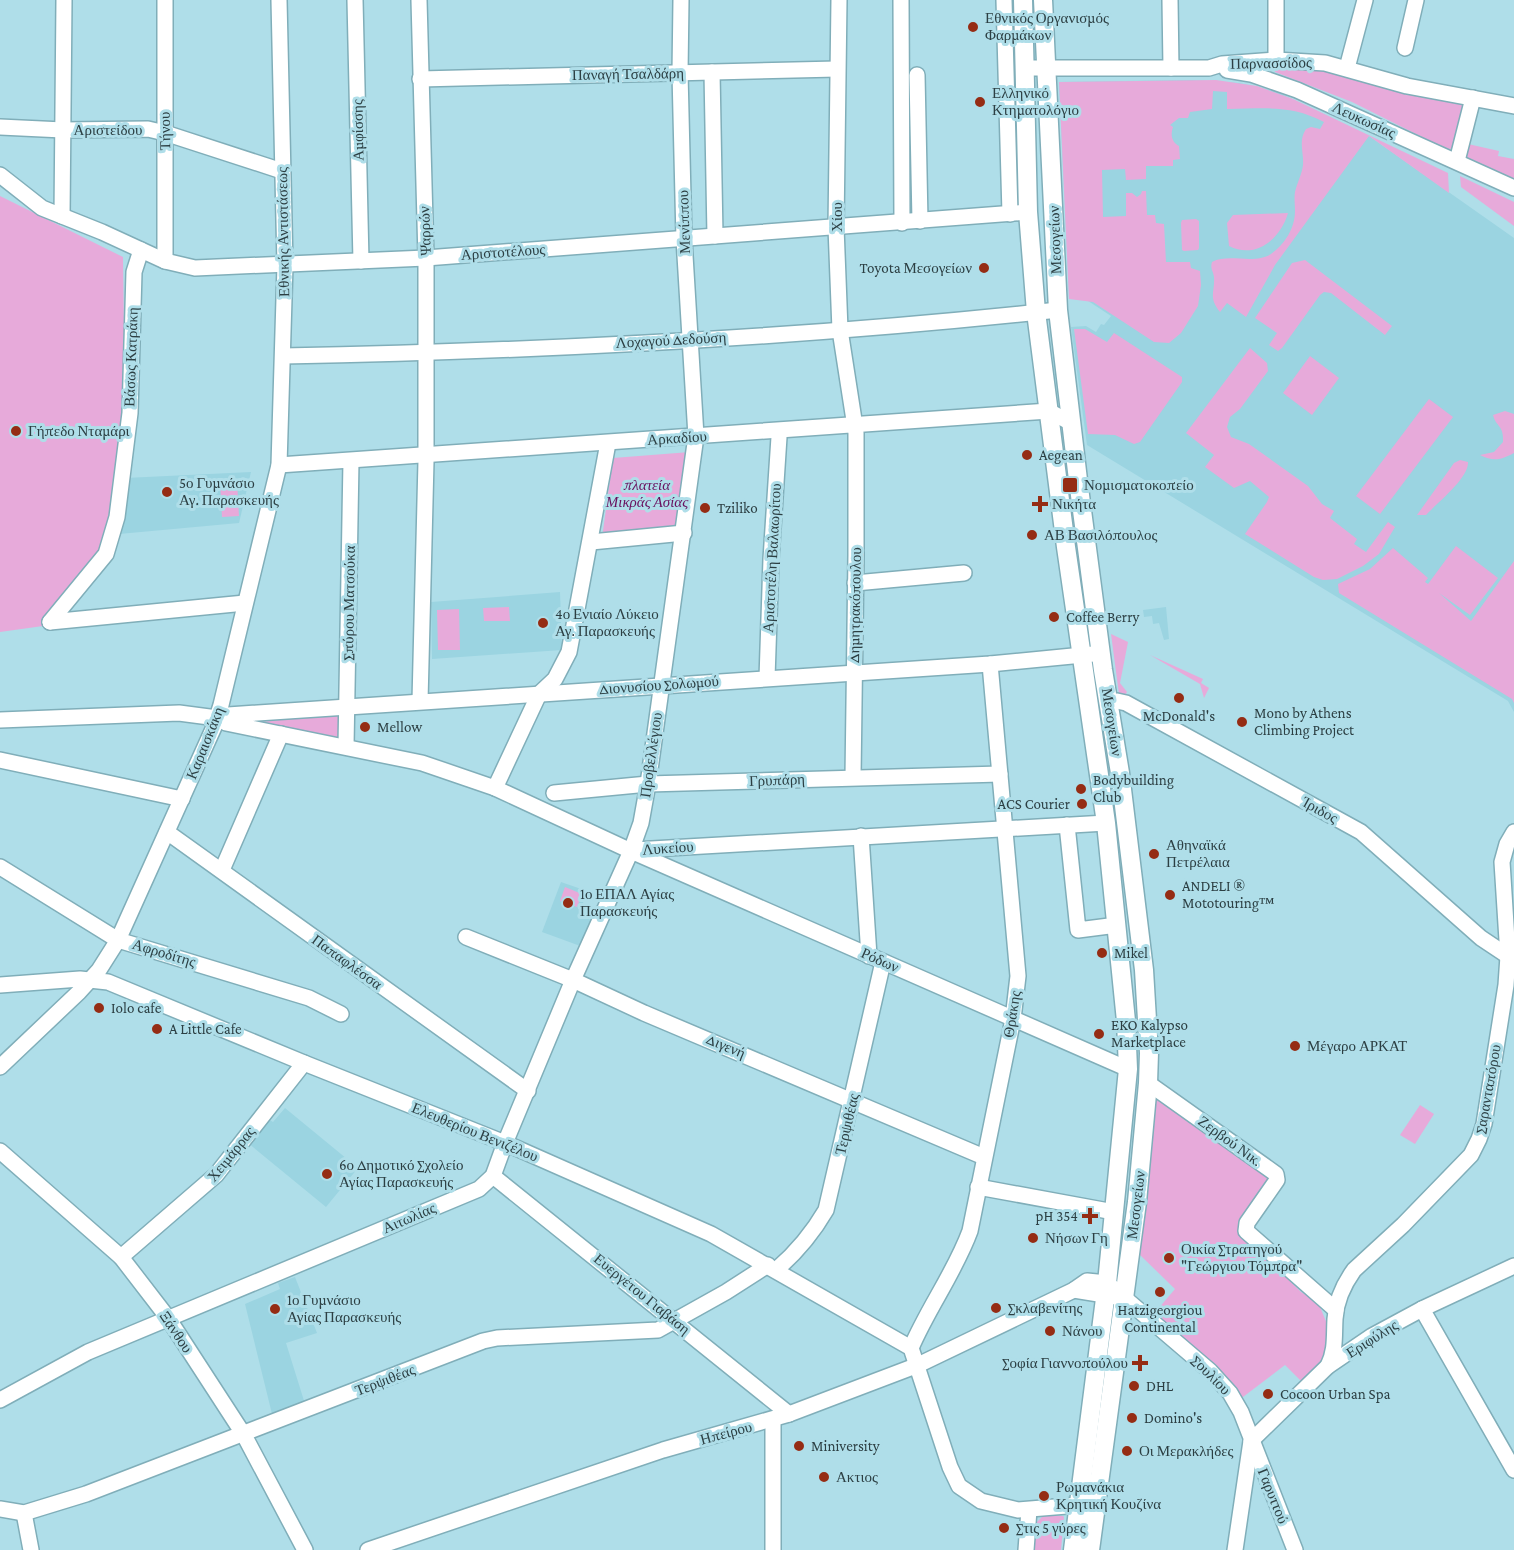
<svg xmlns="http://www.w3.org/2000/svg" width="1514" height="1550" font-family="'Crimson Pro',serif">
<style>
.built{fill:#9bd4e1}
.green{fill:#e7aada}
.lines{fill:none;stroke-linecap:round;stroke-linejoin:round}
.minor-casing{stroke:#80aeb9;stroke-width:18}
.major-casing{stroke:#80aeb9;stroke-width:21}
.minor{stroke:#fff;stroke-width:15}
.major{stroke:#fff;stroke-width:18}
.poi-dot{fill:#952c14;stroke:#afdee9;stroke-width:2}
.labels{text-anchor:middle;stroke-width:6;stroke-linejoin:round;paint-order:stroke}
.poi-label{font-size:15px;fill:#2c3f43;stroke:#afdee9;text-anchor:start}
.street-label{font-size:15px;fill:#2c3f43;stroke:#afdee9}
.park-label{font-size:15px;font-style:italic;fill:#69105e;stroke:#afdee9}
</style>
<rect width="100%" height="100%" fill="#afdee9"/>
<g class="built">
<polygon points="1192,80 1239,83 1275,91 1369,136 1514,238 1514,712 1508,701 1087,445 1071,327 1086,326 1096,332 1101,324 1104,325 1111,316 1076,293 1069,293 1059,82"/>
<polygon points="251,472 239,523 119,534 125,478"/>
<polygon points="560,592 562,650 432,659 431,602"/>
<polygon points="1166,607 1169,639 1164,640 1159,623 1153,624 1152,616 1144,617 1143,610"/>
<polygon points="561,882 587,891 579,915 594,921 583,947 542,932"/>
<polygon points="285,1108 358,1168 326,1207 248,1143 268,1119 273,1122"/>
<polygon points="295,1277 317,1333 286,1343 305,1404 273,1418 245,1304 280,1289 278,1283"/>
</g>
<g class="green">
<polygon points="1278,66 1318,67 1466,102 1454,147 1450,149 1444,148 1352,102 1275,72 1274,68"/>
<path d="M1216,80L1257,86L1293,99L1448,173L1449,193L1369,136L1275,265L1246,317L1227,303L1220,312C1208,297 1215,293 1214,277C1213,270 1210,269 1212,262C1229,253 1254,265 1271,254C1285,244 1295,228 1295,211C1295,204 1294,198 1295,192C1297,183 1302,174 1303,165C1304,152 1298,141 1306,129L1311,127L1320,129L1324,122C1290,104 1264,109 1227,109V92L1213,91L1212,109L1190,112L1188,118H1179L1170,125L1173,127C1170,135 1172,142 1179,146L1180,159L1173,160V166H1146V179L1126,180L1125,169L1102,170L1103,217L1126,216V193H1132L1137,197L1141,194L1142,191H1146L1147,215H1155L1156,223L1164,224L1166,262H1190L1191,268L1200,271L1201,285L1198,306L1181,333L1169,343L1154,342L1093,302L1069,299L1059,82Z"/>
<polygon points="1468,144 1499,151 1498,156 1514,159 1514,179 1467,157"/>
<polygon points="1460,176 1514,202 1514,226 1461,187"/>
<polygon points="0,196 123,257 125,408 114,507 100,553 43,626 0,632"/>
<path d="M1288,213C1281,238 1256,260 1229,246L1227,223L1233,215Z"/>
<polygon points="1196,219 1199,221 1199,248 1198,250 1184,251 1182,250 1181,223 1182,220"/>
<polygon points="1305,260 1392,326 1385,335 1331,293 1324,292 1320,295 1282,348 1278,351 1269,345 1277,333 1255,318 1292,263"/>
<polygon points="1074,329 1085,329 1107,342 1114,333 1182,377 1182,382 1140,442 1134,444 1115,435 1088,434"/>
<polygon points="1250,348 1267,363 1268,371 1240,409 1230,417 1227,427 1231,437 1249,444 1308,486 1322,504 1334,511 1330,518 1357,539 1354,544 1366,552 1388,522 1395,527 1379,554 1363,566 1337,579 1323,580 1314,577 1245,534 1267,502 1269,497 1250,481 1234,488 1205,467 1214,455 1186,433"/>
<polygon points="1310,356 1339,378 1312,415 1283,393"/>
<polygon points="1429,399 1453,417 1380,514 1356,496"/>
<path d="M1505,411L1514,414V453C1500,460 1494,462 1480,455L1494,452L1503,442C1504,425 1496,427 1493,415Z"/>
<polygon points="690,452 681,530 602,538 613,458"/>
<path d="M1460,460L1468,462C1469,478 1437,503 1426,515H1417L1454,463Z"/>
<polygon points="237,481 239,516 222,517 220,482"/>
<polygon points="1456,546 1498,578 1470,615 1439,593 1471,621 1514,561 1514,703 1512,699 1339,593 1338,584 1370,569 1393,548 1428,578 1425,582 1428,584"/>
<polygon points="509,607 510,621 484,621 483,608"/>
<polygon points="459,609 460,650 438,650 437,610"/>
<polygon points="1111,634 1128,642 1120,683 1127,692 1123,698 1119,694"/>
<polygon points="1150,655 1203,679 1201,683 1209,688 1204,698 1200,684"/>
<polygon points="339,714 339,739 261,726 260,722"/>
<polygon points="565,887 582,894 577,907 560,901"/>
<polygon points="1156,1100 1168,1102 1271,1181 1238,1229 1301,1292 1318,1302 1330,1331 1329,1353 1302,1382 1285,1365 1239,1400 1152,1316 1175,1289 1139,1254"/>
<polygon points="1420,1105 1434,1114 1415,1144 1400,1135"/>
<polygon points="1044,1515 1063,1516 1064,1517 1061,1550 1033,1550 1036,1523"/>
</g>
<g class="lines">
<defs>
<g id="minor">
<polyline points="165,0 165,261"/>
<polyline points="355,0 361,261"/>
<polyline points="419,0 426,258 426,461 420,701"/>
<polyline points="839,0 836,227 840,330 856,433 856,555 853,777"/>
<polyline points="901,0 902,223"/>
<polyline points="1004,0 1010,214"/>
<polyline points="1170,0 1171,68"/>
<polyline points="1405,48 1416,0"/>
<polyline points="1276,60 1276,0"/>
<polyline points="1024,68 1209,68 1222,64 1276,60 1325,63 1407,86 1514,106"/>
<polyline points="1347,68 1365,0"/>
<polyline points="1227,70 1251,74 1297,90 1514,188"/>
<polyline points="712,72 715,236"/>
<polyline points="917,75 920,221"/>
<polyline points="420,79 837,69"/>
<polyline points="0,127 63,130 148,129 165,133 282,171"/>
<polyline points="1457,161 1473,98"/>
<polyline points="0,175 42,208 102,232 165,261 195,268 426,258 1028,212"/>
<polyline points="62,216 64,0"/>
<path d="M283,356C542,351 801,338 1058,310"/>
<polyline points="279,465 1049,411 1071,423"/>
<polyline points="591,542 684,533"/>
<polyline points="855,583 964,573"/>
<polyline points="50,622 106,554 117,517 130,413 134,272 141,250"/>
<polyline points="50,622 245,603"/>
<polyline points="767,678 771,559 779,437"/>
<polyline points="1108,703 1117,701 1126,703 1361,832 1481,938 1508,956"/>
<polyline points="217,718 228,715 990,664 1093,654"/>
<polyline points="0,720 179,713 217,718 226,723 422,763 495,788 631,851 1128,1069"/>
<polyline points="346,746 351,461"/>
<polyline points="0,760 182,799"/>
<polyline points="495,788 539,694 555,679 569,652 608,443"/>
<polyline points="554,793 648,784 1000,774"/>
<polyline points="1067,825 1078,930 1117,925"/>
<polyline points="167,832 528,1091"/>
<polyline points="861,836 869,956"/>
<polyline points="634,850 1106,823"/>
<polyline points="0,867 118,940 309,998 341,1014"/>
<polyline points="222,870 281,734"/>
<polyline points="466,937 573,980 644,1013 984,1157"/>
<polyline points="0,985 80,979 108,982 304,1063 505,1143 711,1234 911,1348 950,1467 959,1486 981,1501 1018,1510 1079,1505"/>
<polyline points="0,1067 79,992 99,970 118,940 214,727 221,705 279,465 285,265 279,0"/>
<polyline points="1148,1083 1276,1174 1277,1180 1247,1223 1246,1231 1336,1310"/>
<polyline points="0,1151 121,1257 168,1318 244,1435 305,1550"/>
<polyline points="493,1176 789,1414"/>
<polyline points="978,1187 1114,1212"/>
<polyline points="121,1257 216,1175 304,1063"/>
<path d="M776,1270C797,1252 812,1234 826,1210L883,962"/>
<polyline points="1074,1290 1117,1297"/>
<polyline points="1422,1309 1514,1470"/>
<path d="M911,1348C928,1308 955,1272 970,1231L1013,1019L1018,976L990,664"/>
<path d="M1328,1366C1336,1350 1334,1336 1335,1319C1336,1301 1344,1284 1354,1270L1403,1225L1471,1155L1479,1139L1484,1124L1506,985L1508,956L1502,862L1507,844L1514,832"/>
<polyline points="0,1400 88,1352 479,1189 493,1176 505,1143 573,980 631,851 641,823 648,784 696,436 684,239 680,73 681,0"/>
<polyline points="1251,1441 1328,1366 1372,1336 1422,1309 1514,1266"/>
<polyline points="0,1509 24,1513 86,1494 483,1341 497,1338 658,1330 726,1292 768,1265"/>
<polyline points="24,1513 31,1550"/>
<polyline points="368,1550 663,1450 789,1414 918,1365 1074,1290 1087,1281 1107,1283 1210,1371 1230,1393 1241,1412 1295,1550"/>
<polyline points="773,1550 773,1420"/>
<polyline points="1026,1550 1029,1510"/>
<polyline points="1235,1550 1251,1441"/>
</g>
<g id="major">
<polyline points="1023,0 1028,212 1036,312 1066,547 1106,823 1126,1021 1128,1069 1107,1283 1073,1550"/>
<polyline points="1043,0 1058,310 1078,480 1103,670 1120,773 1144,970 1149,1053 1148,1083 1137,1202 1090,1550"/>
</g>
</defs>
<use href="#minor" class="minor-casing"/>
<use href="#major" class="major-casing"/>
<use href="#minor" class="minor"/>
<use href="#major" class="major"/>
</g>
<g class="poi-dot">
<circle cx="973" cy="27" r="6"/>
<circle cx="980" cy="102" r="6"/>
<circle cx="984" cy="268" r="6"/>
<circle cx="16" cy="431" r="6"/>
<circle cx="1027" cy="455" r="6"/>
<rect x="1062" y="477" width="16" height="16" rx="3"/>
<circle cx="167" cy="492" r="6"/>
<path d="M1037 495h6v6h6v6h-6v6h-6v-6h-6v-6h6z"/>
<circle cx="705" cy="508" r="6"/>
<circle cx="1032" cy="535" r="6"/>
<circle cx="1054" cy="617" r="6"/>
<circle cx="543" cy="623" r="6"/>
<circle cx="1179" cy="698" r="6"/>
<circle cx="1242" cy="722" r="6"/>
<circle cx="365" cy="727" r="6"/>
<circle cx="1081" cy="789" r="6"/>
<circle cx="1082" cy="804" r="6"/>
<circle cx="1154" cy="854" r="6"/>
<circle cx="1170" cy="895" r="6"/>
<circle cx="568" cy="903" r="6"/>
<circle cx="1102" cy="953" r="6"/>
<circle cx="99" cy="1008" r="6"/>
<circle cx="157" cy="1029" r="6"/>
<circle cx="1099" cy="1034" r="6"/>
<circle cx="1295" cy="1046" r="6"/>
<circle cx="327" cy="1174" r="6"/>
<path d="M1087 1207h6v6h6v6h-6v6h-6v-6h-6v-6h6z"/>
<circle cx="1033" cy="1238" r="6"/>
<circle cx="1169" cy="1258" r="6"/>
<circle cx="1160" cy="1292" r="6"/>
<circle cx="996" cy="1308" r="6"/>
<circle cx="275" cy="1309" r="6"/>
<circle cx="1050" cy="1331" r="6"/>
<path d="M1137 1354h6v6h6v6h-6v6h-6v-6h-6v-6h6z"/>
<circle cx="1134" cy="1386" r="6"/>
<circle cx="1268" cy="1394" r="6"/>
<circle cx="1132" cy="1418" r="6"/>
<circle cx="799" cy="1446" r="6"/>
<circle cx="1127" cy="1451" r="6"/>
<circle cx="824" cy="1477" r="6"/>
<circle cx="1044" cy="1496" r="6"/>
<circle cx="1004" cy="1528" r="6"/>
</g>
<g class="labels">
<g class="poi-label">
<text x="985" y="23">Εθνικός Οργανισμός<tspan x="985" dy="17">Φαρμάκων</tspan></text>
<text x="992" y="98">Ελληνικό<tspan x="992" dy="17">Κτηματολόγιο</tspan></text>
<text x="972" y="273" text-anchor="end">Toyota Μεσογείων</text>
<text x="28" y="436">Γήπεδο Νταμάρι</text>
<text x="1039" y="460">Aegean</text>
<text x="179" y="488">5ο Γυμνάσιο<tspan x="179" dy="17">Αγ. Παρασκευής</tspan></text>
<text x="1084" y="490">Νομισματοκοπείο</text>
<text x="1052" y="509">Νικήτα</text>
<text x="717" y="513">Tziliko</text>
<text x="1044" y="540">ΑΒ Βασιλόπουλος</text>
<text x="555" y="619">4ο Ενιαίο Λύκειο<tspan x="555" dy="17">Αγ. Παρασκευής</tspan></text>
<text x="1066" y="622">Coffee Berry</text>
<text x="1254" y="718">Mono by Athens<tspan x="1254" dy="17">Climbing Project</tspan></text>
<text x="1179" y="721" text-anchor="middle">McDonald's</text>
<text x="377" y="732">Mellow</text>
<text x="1093" y="785">Bodybuilding<tspan x="1093" dy="17">Club</tspan></text>
<text x="1070" y="809" text-anchor="end">ACS Courier</text>
<text x="1166" y="850">Αθηναϊκά<tspan x="1166" dy="17">Πετρέλαια</tspan></text>
<text x="1182" y="891">ANDELI ®<tspan x="1182" dy="17">Mototouring™</tspan></text>
<text x="580" y="899">1ο ΕΠΑΛ Αγίας<tspan x="580" dy="17">Παρασκευής</tspan></text>
<text x="1114" y="958">Mikel</text>
<text x="111" y="1013">Iolo cafe</text>
<text x="1111" y="1030">EKO Kalypso<tspan x="1111" dy="17">Marketplace</tspan></text>
<text x="169" y="1034">A Little Cafe</text>
<text x="1307" y="1051">Μέγαρο ΑΡΚΑΤ</text>
<text x="339" y="1170">6ο Δημοτικό Σχολείο<tspan x="339" dy="17">Αγίας Παρασκευής</tspan></text>
<text x="1078" y="1221" text-anchor="end">pH 354</text>
<text x="1045" y="1243">Νήσων Γη</text>
<text x="1181" y="1254">Οικία Στρατηγού<tspan x="1181" dy="17">"Γεώργιου Τόμπρα"</tspan></text>
<text x="287" y="1305">1ο Γυμνάσιο<tspan x="287" dy="17">Αγίας Παρασκευής</tspan></text>
<text x="1008" y="1313">Σκλαβενίτης</text>
<text x="1160" y="1315" text-anchor="middle">Hatzigeorgiou<tspan x="1160" dy="17">Continental</tspan></text>
<text x="1062" y="1336">Νάνου</text>
<text x="1128" y="1368" text-anchor="end">Σοφία Γιαννοπούλου</text>
<text x="1146" y="1391">DHL</text>
<text x="1280" y="1399">Cocoon Urban Spa</text>
<text x="1144" y="1423">Domino's</text>
<text x="811" y="1451">Miniversity</text>
<text x="1139" y="1456">Οι Μερακλήδες</text>
<text x="836" y="1482">Ακτιος</text>
<text x="1056" y="1492">Ρωμανάκια<tspan x="1056" dy="17">Κρητική Κουζίνα</tspan></text>
<text x="1016" y="1533">Στις 5 γύρες</text>
</g>
<g class="street-label">
<text transform="translate(1271 63) rotate(-1)" y="5">Παρνασσίδος</text>
<text transform="translate(628 74) rotate(-1)" y="5">Παναγή Τσαλδάρη</text>
<text transform="translate(1364 120) rotate(24)" y="5">Λευκωσίας</text>
<text x="108" y="135">Αριστείδου</text>
<text transform="translate(358 130) rotate(-91)" y="5">Αμφίσσης</text>
<text transform="translate(165 131) rotate(-91)" y="5">Τήνου</text>
<text transform="translate(837 217) rotate(-90)" y="5">Χίου</text>
<text transform="translate(684 222) rotate(-92)" y="5">Μενίππου</text>
<text transform="translate(425 231) rotate(-92)" y="5">Ψαρρών</text>
<text transform="translate(283 232) rotate(-91)" y="5">Εθνικής Αντιστάσεως</text>
<text transform="translate(1055 240) rotate(-92)" y="5">Μεσογείων</text>
<text transform="translate(503 252) rotate(-4)" y="5">Αριστοτέλους</text>
<text transform="translate(671 340) rotate(-3)" y="5">Λοχαγού Δεδούση</text>
<text transform="translate(131 357) rotate(-88)" y="5">Βάσως Κατράκη</text>
<text transform="translate(677 438) rotate(-4)" y="5">Αρκαδίου</text>
<text transform="translate(772 558) rotate(-87)" y="5">Αριστοτέλη Βαλαωρίτου</text>
<text transform="translate(349 603) rotate(-89)" y="5">Σπύρου Ματσούκα</text>
<text transform="translate(855 605) rotate(-89)" y="5">Δημητρακόπουλου</text>
<text transform="translate(659 685) rotate(-4)" y="5">Διονυσίου Σολωμού</text>
<text transform="translate(1112 722) rotate(81)" y="5">Μεσογείων</text>
<text transform="translate(205 743) rotate(-68)" y="5">Καραισκάκη</text>
<text transform="translate(651 755) rotate(-82)" y="5">Προβελλέγιου</text>
<text transform="translate(777 780) rotate(-2)" y="5">Γρυπάρη</text>
<text transform="translate(1320 810) rotate(29)" y="5">Ίριδος</text>
<text transform="translate(668 848) rotate(-4)" y="5">Λυκείου</text>
<text transform="translate(164 953) rotate(17)" y="5">Αφροδίτης</text>
<text transform="translate(880 960) rotate(24)" y="5">Ρόδων</text>
<text transform="translate(347 962) rotate(36)" y="5">Παπαφλέσσα</text>
<text transform="translate(1012 1014) rotate(-81)" y="5">Θράκης</text>
<text transform="translate(726 1046) rotate(23)" y="5">Διγενή</text>
<text transform="translate(1488 1089) rotate(-80)" y="5">Σαρανταπόρου</text>
<text transform="translate(847 1124) rotate(-77)" y="5">Τερψιθέας</text>
<text transform="translate(475 1132) rotate(22)" y="5">Ελευθερίου Βενιζέλου</text>
<text transform="translate(1230 1141) rotate(36)" y="5">Ζερβού Νικ.</text>
<text transform="translate(231 1154) rotate(-51)" y="5">Χειμάρρας</text>
<text transform="translate(1136 1205) rotate(-83)" y="5">Μεσογείων</text>
<text transform="translate(409 1218) rotate(-23)" y="5">Αιτωλίας</text>
<text transform="translate(642 1294) rotate(39)" y="5">Ευεργέτου Γιαβάση</text>
<text transform="translate(176 1332) rotate(56)" y="5">Ξάνθου</text>
<text transform="translate(1372 1339) rotate(-32)" y="5">Εριφύλης</text>
<text transform="translate(1211 1375) rotate(45)" y="5">Σουλίου</text>
<text transform="translate(385 1380) rotate(-21)" y="5">Τερψιθέας</text>
<text transform="translate(726 1433) rotate(-15)" y="5">Ηπείρου</text>
<text transform="translate(1273 1496) rotate(68)" y="5">Γαρυττού</text>
</g>
<g class="park-label">
<text x="647" y="490">πλατεία<tspan x="647" dy="17">Μικράς Ασίας</tspan></text>
</g>
</g>
</svg>
